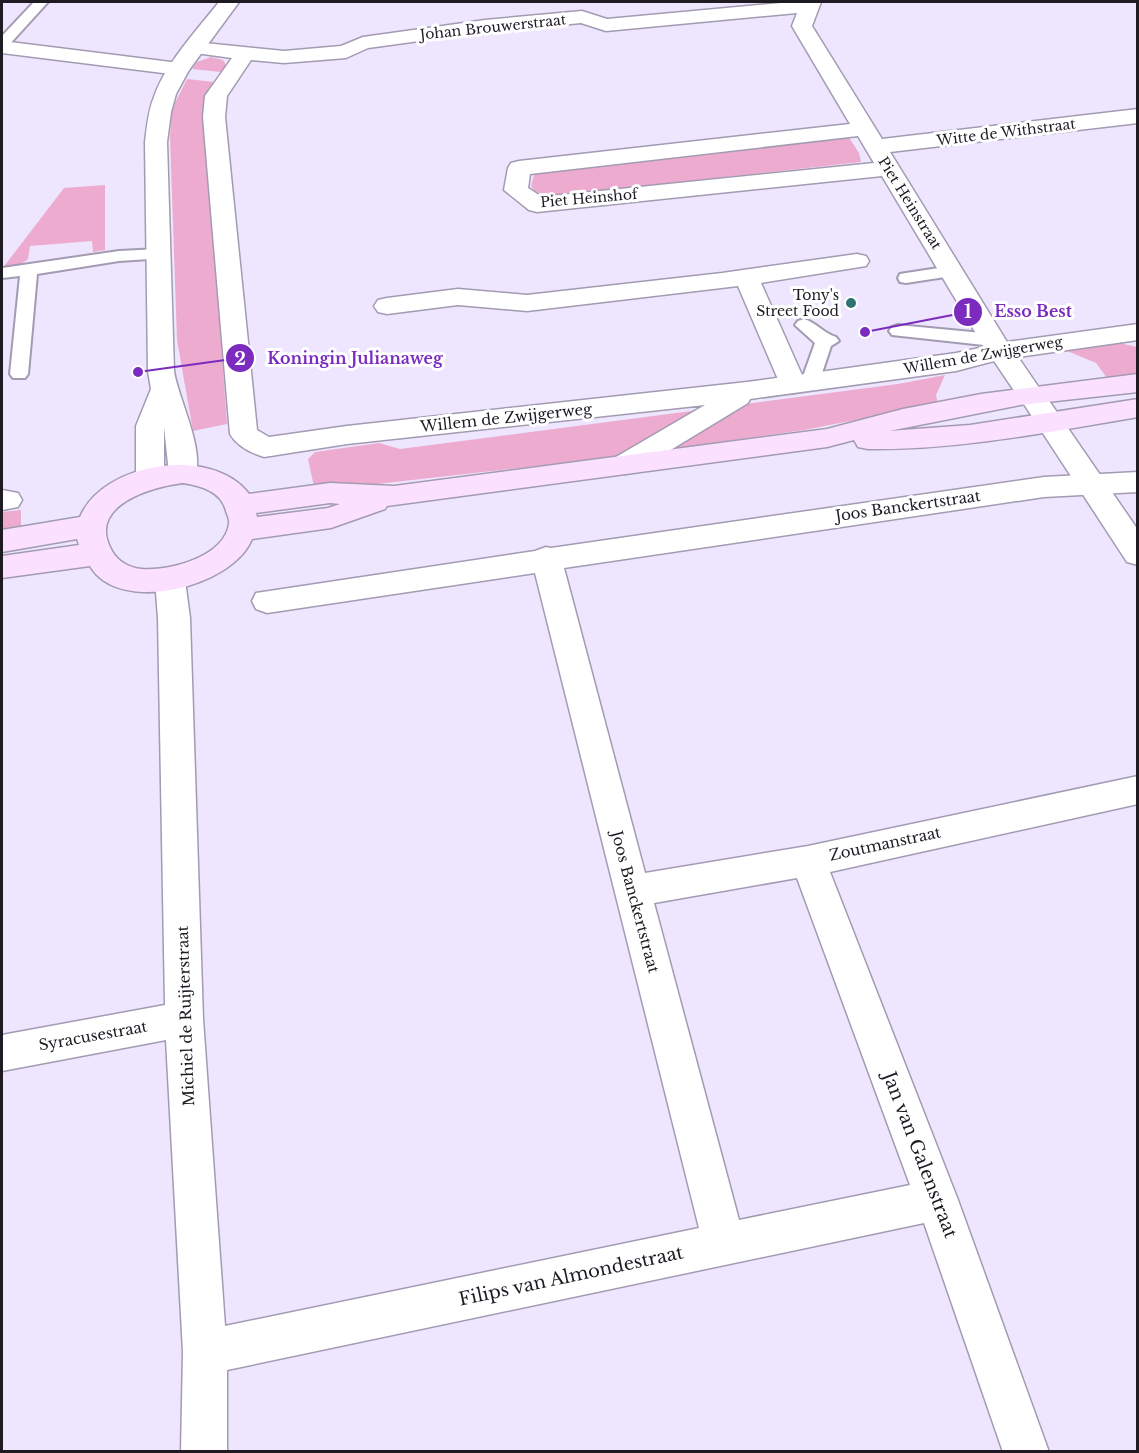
<svg xmlns="http://www.w3.org/2000/svg" width="1139" height="1453" font-family="'Libre Baskerville',serif">
<style>
.green{fill:#edabd0}
.lines{fill:none;stroke-linecap:round;stroke-linejoin:round}
.service-casing{stroke:#a29bb2;stroke-width:4}
.pedestrian-casing{stroke:#a29bb2;stroke-width:3}
.minor-casing{stroke:#a29bb2;stroke-width:3}
.tertiary-casing{stroke:#a29bb2;stroke-width:3}
.secondary-casing{stroke:#a29bb2;stroke-width:3}
.service{fill:#fff;fill-rule:evenodd}
.pedestrian{fill:#fff;fill-rule:evenodd}
.minor{fill:#fff;fill-rule:evenodd}
.tertiary{fill:#fff;fill-rule:evenodd}
.secondary{fill:#fbe0ff;fill-rule:evenodd}
.poi-dot{fill:#2d7570;stroke:#fff;stroke-width:2}
.labels{text-anchor:middle;stroke-width:6;stroke-linejoin:round;paint-order:stroke}
.far-street-label{font-size:14px;fill:#1e1b23;stroke:#fff}
.far-poi-label{font-size:14px;fill:#1e1b23;stroke:#fff;text-anchor:end}
.street-label{font-size:15px;fill:#1e1b23;stroke:#fff}
.near-street-label{font-size:18px;fill:#1e1b23;stroke:#fff}
.leader{fill:none;stroke:#7b2cbf;stroke-width:2}
.callout-dot{fill:#7b2cbf;stroke:#fff;stroke-width:2}
.mark-label{font-size:18px;text-anchor:middle;font-weight:bold;fill:#fff}
.callout-label{font-size:16px;text-anchor:middle;font-weight:bold;fill:#7b2cbf;stroke:#fff;stroke-width:6;stroke-linejoin:round;paint-order:stroke}
</style>
<rect width="100%" height="100%" fill="#ede6fe"/>
<g class="green">
<polygon points="211,57 223,60 226,65 221,72 192,69 197,62"/>
<polygon points="187,79 214,82 204,114 227,424 193,431 177,340 170,136 172,109"/>
<polygon points="848,136 859,153 861,162 552,196 535,192 531,186 534,175 547,168"/>
<polygon points="105,185 105,250 93,252 92,241 30,246 28,259 14,269 2,269 64,188"/>
<polygon points="1115,342 1137,347 1137,375 1107,378 1096,363 1060,348"/>
<polygon points="945,375 936,395 938,404 804,430 609,458 315,491 308,459 315,452 379,443 400,449 898,384"/>
<polygon points="21,510 21,529 2,534 2,512"/>
</g>
<g class="lines">
<defs>
<g id="service">
<polygon points="34,2 48,2 7,47 2,48 2,36"/>
<polygon points="159,249 167,254 165,258 119,261 37,274 28,374 25,378 13,378 10,374 20,276 2,278 2,268 119,251"/>
<polygon points="952,266 958,267 960,271 958,275 906,283 900,282 898,278 900,274 906,273"/>
<path d="M804,319C817,323 823,333 836,337L839,341L831,346L819,382L816,386H804L801,382L815,343L795,325L798,321Z"/>
<polygon points="898,325 993,334 999,336 1002,340 999,344 993,346 892,335 889,331 892,327"/>
</g>
<polygon id="pedestrian" points="857,254 866,256 869,261 866,266 761,283 806,384 802,390 793,393 784,390 780,384 738,286 527,311 458,305 387,314 378,312 374,306 378,300 387,298 458,289 527,295 722,273"/>
<g id="minor">
<path d="M792,2H821L812,26L882,139L1138,109V123L890,152L1007,342L1138,324V340L1018,357L1044,395L1041,401L1031,404L1021,401L994,361L956,371L750,399L748,403L636,471L626,474L616,471L612,464L616,457L705,405L347,444L264,457C251,453 237,446 230,434L203,117L205,96L232,58L188,52L185,48L188,44L195,42L284,51L341,46L363,37L485,20L582,11L607,19ZM797,13L792,26L850,124L519,161L511,163L508,168L504,190L529,210L537,212L882,176L984,347L956,353L747,382L347,426L269,437L257,430L225,117L227,96L251,60L284,63L346,58L368,48L485,32L581,23L606,31ZM858,136L874,163L542,197L528,188L530,174Z"/>
<polygon points="2,41 179,63 186,65 190,69 186,73 179,75 2,53"/>
<path d="M1138,472V492L1044,497L564,568L645,873L808,846L1138,776V804L830,872L958,1200L1049,1452H1003L924,1223L227,1370V1452H181L183,1352L166,1040L2,1071V1035L165,1005L158,618L155,580L159,572L170,569L181,572L185,580L190,618L203,1019L225,1326L699,1228L535,573L267,613L256,609L252,601L256,593L535,551L546,547L551,548L1044,477ZM797,878L910,1185L739,1220L654,903Z"/>
<polygon points="2,490 18,493 22,500 18,507 2,510"/>
</g>
<g id="tertiary">
<path d="M219,2H239L189,70L176,94L171,112L167,142L174,371C178,399 208,455 193,480L183,483L173,480L169,473L164,427V477L160,484L150,487L140,484L136,477V426L151,389L148,371L145,142C147,127 148,111 154,97C165,64 198,29 219,2Z"/>
<polygon points="1031,386 1041,389 1138,530 1138,565 1127,562 1018,395 1021,389"/>
</g>
<path id="secondary" d="M1138,374V392L1020,405L889,431L970,425L1138,399V417C1048,432 959,450 868,449L858,447L854,440L827,447L387,506L385,509L331,528L252,539C233,587 119,616 90,566L2,578V556L79,545L77,539L2,552V530L80,517C103,462 212,445 249,494L330,483L394,486L827,429L903,409L981,394ZM183,483C201,486 221,491 226,511C227,514 230,520 229,524C224,557 170,571 142,569C130,568 118,562 112,551C86,506 150,487 183,483ZM330,503L340,504L328,508L257,517L256,513Z"/>
</defs>
<use href="#service" class="service-casing"/>
<use href="#pedestrian" class="pedestrian-casing"/>
<use href="#minor" class="minor-casing"/>
<use href="#tertiary" class="tertiary-casing"/>
<use href="#secondary" class="secondary-casing"/>
<use href="#service" class="service"/>
<use href="#pedestrian" class="pedestrian"/>
<use href="#minor" class="minor"/>
<use href="#tertiary" class="tertiary"/>
<use href="#secondary" class="secondary"/>
</g>
<circle class="poi-dot" cx="851" cy="303" r="6"/>
<g class="labels">
<g class="far-street-label">
<text transform="translate(493 27) rotate(-6)" y="5">Johan Brouwerstraat</text>
<text transform="translate(1006 132) rotate(-7)" y="5">Witte de Withstraat</text>
<text transform="translate(589 198) rotate(-5)" y="5">Piet Heinshof</text>
<text transform="translate(910 203) rotate(58)" y="5">Piet Heinstraat</text>
<text transform="translate(983 355) rotate(-10)" y="5">Willem de Zwijgerweg</text>
</g>
<g class="far-poi-label">
<text x="839" y="300">Tony's<tspan x="839" dy="16">Street Food</tspan></text>
</g>
<g class="street-label">
<text transform="translate(506 418) rotate(-6)" y="5">Willem de Zwijgerweg</text>
<text transform="translate(908 506) rotate(-8)" y="5">Joos Banckertstraat</text>
<text transform="translate(885 844) rotate(-12)" y="5">Zoutmanstraat</text>
<text transform="translate(635 902) rotate(75)" y="5">Joos Banckertstraat</text>
<text transform="translate(186 1016) rotate(-92)" y="5">Michiel de Ruijterstraat</text>
<text transform="translate(93 1036) rotate(-10)" y="5">Syracusestraat</text>
</g>
<g class="near-street-label">
<text transform="translate(920 1155) rotate(69)" y="6">Jan van Galenstraat</text>
<text transform="translate(571 1276) rotate(-12)" y="6">Filips van Almondestraat</text>
</g>
</g>
<path class="leader" d="M865 332L968 312M138 372L240 358"/>
<g class="callout-dot">
<circle cx="865" cy="332" r="6"/>
<circle cx="138" cy="372" r="6"/>
<circle cx="968" cy="312" r="15"/>
<circle cx="240" cy="358" r="15"/>
</g>
<g class="mark-label">
<text x="968" y="318">1</text>
<text x="240" y="365">2</text>
</g>
<g class="callout-label">
<text x="1033" y="317">Esso Best</text>
<text x="355" y="364">Koningin Julianaweg</text>
</g>
<rect width="1139" height="1453" fill="none" stroke="#1e1b23" stroke-width="6"/>
</svg>
